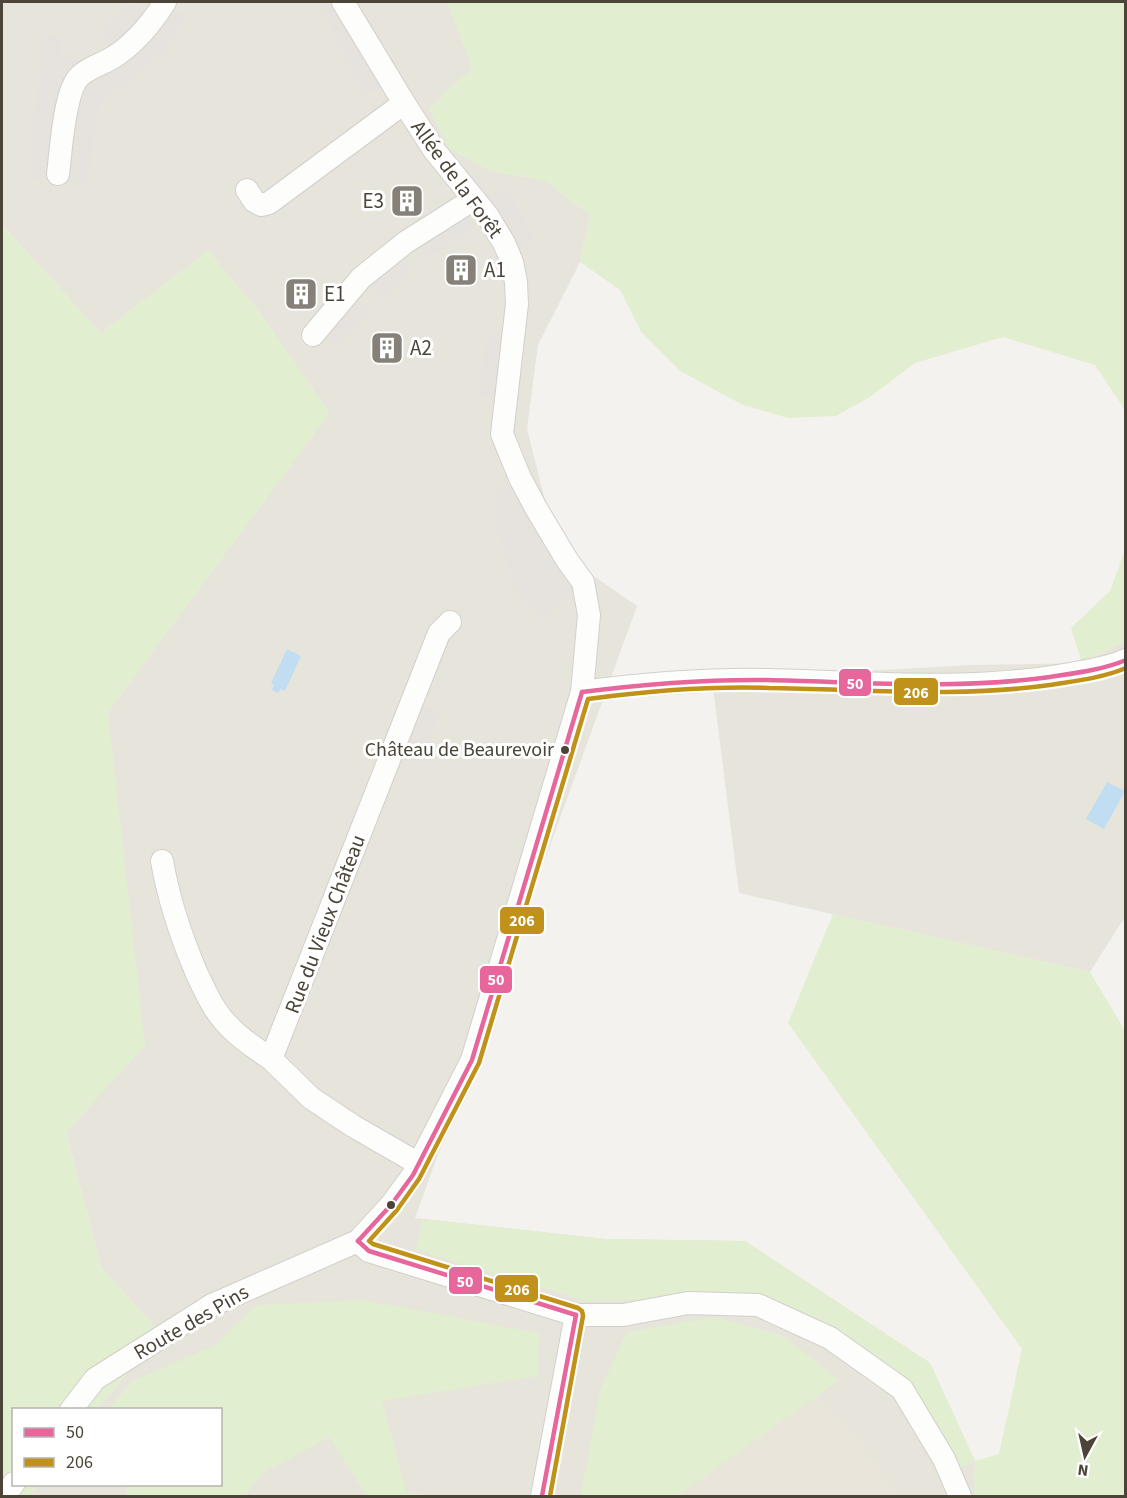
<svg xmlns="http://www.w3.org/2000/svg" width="1127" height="1498" viewBox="0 0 1127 1498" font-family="'Source Sans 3',sans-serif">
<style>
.residential{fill:#e7e4dc}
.education{fill:#eae5da}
.green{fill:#e1eecf}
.parking{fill:#e6e3df}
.water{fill:#c0ddf1}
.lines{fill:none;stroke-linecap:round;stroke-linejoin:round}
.minor-casing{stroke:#d2d0cb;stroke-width:24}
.minor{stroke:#fdfdfc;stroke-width:22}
.bus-1-casing{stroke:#fff;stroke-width:9}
.bus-2-casing{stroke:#fff;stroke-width:9}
.bus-1{stroke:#e7679c;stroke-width:4.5}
.bus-2{stroke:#c0921a;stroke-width:4.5}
.bus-dot{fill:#4b4439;stroke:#fff;stroke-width:2}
.labels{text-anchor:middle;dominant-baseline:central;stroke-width:6;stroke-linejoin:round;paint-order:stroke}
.bus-label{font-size:20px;fill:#4b4439;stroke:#fff;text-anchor:end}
.street-label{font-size:21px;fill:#4b4439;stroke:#fff}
.poi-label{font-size:21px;fill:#4b4439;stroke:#fff;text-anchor:start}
.line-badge{stroke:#fff;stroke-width:2}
.badge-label{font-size:16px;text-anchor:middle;font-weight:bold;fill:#fff}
</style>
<rect width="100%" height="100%" fill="#f4f2ee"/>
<g class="residential">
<polygon points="2,2 447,2 473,68 429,109 488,170 546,181 590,215 580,262 538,345 527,429 547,508 582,568 637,606 415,1218 606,1239 745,1241 930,1363 975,1461 974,1496 28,1496 38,1485 220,1484 220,1410 98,1409 159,1332 101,1267 66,1132 145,1045 124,903 108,712 329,413 260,313 208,251 101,333 2,225"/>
<polygon points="1125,641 1125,917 1090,972 739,893 712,680 971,665 1082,663"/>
</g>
<polygon class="education" points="796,1374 870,1454 895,1496 648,1496"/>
<g class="green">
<polygon points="447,2 1125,2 1125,410 1095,365 1003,337 915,363 870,397 836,416 788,418 743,405 680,371 641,332 620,290 580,262 590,215 546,181 488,170 449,149 429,109 472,68"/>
<polygon points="2,225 101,333 208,251 260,313 330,413 108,712 145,1045 66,1133 101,1267 159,1332 98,1409 14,1410 14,1484 38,1485 28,1496 2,1496"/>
<polygon points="1125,550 1125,641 1082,663 1071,628 1110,591"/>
<polygon points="833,914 1090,972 1125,1031 1125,1496 974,1496 975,1462 960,1467 909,1383 746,1297 585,1301 416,1250 422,1219 606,1239 745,1241 930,1363 975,1461 999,1454 1022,1349 788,1023"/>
<polygon points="363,1300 539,1333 538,1376 382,1401 407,1493 437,1496 367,1496 329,1437 263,1473 245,1496 126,1496 127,1488 122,1485 220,1484 220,1410 108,1409 134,1380 214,1346 257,1305"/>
<polygon points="715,1317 784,1336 839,1380 678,1496 581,1496 600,1390 627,1332"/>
</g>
<g class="parking">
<polygon points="129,2 146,11 172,8 187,16 165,52 103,100 96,113 89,184 29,179 42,35 61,36 60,57 86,60 108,46 99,31 115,21"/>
<polygon points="319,2 345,2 387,84 364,96"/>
<polygon points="471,174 495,200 508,189 534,238 520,248 466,178"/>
<polygon points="465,214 474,229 425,259 416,244"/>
<polygon points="401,259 412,270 381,298 370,286"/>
<polygon points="357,300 369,312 336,346 323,334"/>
<polygon points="487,335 506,338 497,398 478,396"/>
<polygon points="520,478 583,582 543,618 513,585 498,531 496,493"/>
<polygon points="422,705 440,711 424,757 406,750"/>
</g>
<g class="water">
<polygon points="287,649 301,656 285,691 281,689 278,693 272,690 274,685 271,683"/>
<polygon points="1107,782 1125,791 1104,829 1086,819"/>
</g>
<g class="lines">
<defs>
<g id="minor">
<path d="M58 174C61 152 64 90 80 76 88 68 102 64 112 58 135 44 151 24 165 2"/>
<polyline points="247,190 254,201 261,205 269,203 404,103"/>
<polyline points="313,335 361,278 406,242 474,199"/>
<path d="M582 692C643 684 707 679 768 680 866 682 967 692 1064 675 1085 671 1106 669 1126 660"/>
<path d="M162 861C169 901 181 937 197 974 205 991 213 1009 225 1022 238 1037 255 1048 271 1059"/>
<polyline points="419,1164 353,1126 311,1098 271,1059 439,633 450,622"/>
<polyline points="358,1241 369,1251 576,1315 623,1315 688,1303 758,1305 830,1338 902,1389 944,1459 960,1496"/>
<polyline points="71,1410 95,1379 212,1305 358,1241 391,1205 413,1175 472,1060 582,692 589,615 583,582 567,560 536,508 520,478 502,434 517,304 516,282 512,262 504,243 487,215 434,150 404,103 343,2"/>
<polyline points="5,1496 14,1483"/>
<polyline points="542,1496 576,1315"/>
</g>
</defs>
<use href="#minor" class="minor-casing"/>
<use href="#minor" class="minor"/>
<defs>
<g id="bus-1">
<path d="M582 692C644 684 706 679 768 680 862 682 956 690 1050 677 1076 673 1102 670 1126 660"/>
<polyline points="358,1241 391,1205 413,1175 472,1060 582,692"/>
<polyline points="358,1241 369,1251 576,1315"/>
<polyline points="542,1496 576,1315"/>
</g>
<path id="bus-2" d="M550 1496 583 1316 582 1311 578 1308 373 1244 369 1241 397 1210 419 1179 479 1063 588 699C648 691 708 686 769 688 863 689 957 698 1050 685 1075 681 1102 678 1126 668"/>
</defs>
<use href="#bus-1" class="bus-1-casing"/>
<use href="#bus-2" class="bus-2-casing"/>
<use href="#bus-1" class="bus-1"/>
<use href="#bus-2" class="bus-2"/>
</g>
<defs>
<symbol id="building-square" viewBox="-11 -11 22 22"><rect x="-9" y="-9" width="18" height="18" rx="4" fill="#868178" stroke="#fff"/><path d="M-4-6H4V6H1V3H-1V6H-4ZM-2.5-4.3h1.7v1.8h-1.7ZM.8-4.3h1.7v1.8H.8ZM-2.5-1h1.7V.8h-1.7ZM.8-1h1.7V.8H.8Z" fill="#fff"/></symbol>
</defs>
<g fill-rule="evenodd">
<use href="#building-square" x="388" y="182" width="38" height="38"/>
<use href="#building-square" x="442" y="251" width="38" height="38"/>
<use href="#building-square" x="282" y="275" width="38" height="38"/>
<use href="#building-square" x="368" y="329" width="38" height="38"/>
</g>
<g class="bus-dot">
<circle cx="565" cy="750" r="5"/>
<circle cx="391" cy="1205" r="5"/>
</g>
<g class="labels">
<g class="bus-label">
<text x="554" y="750">Château de Beaurevoir</text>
</g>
<g class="street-label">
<text transform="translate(457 179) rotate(54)">Allée de la Forêt</text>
<text transform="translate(325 924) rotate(-69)">Rue du Vieux Château</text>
<text transform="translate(191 1322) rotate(-30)">Route des Pins</text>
</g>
<g class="poi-label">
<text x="384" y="201" text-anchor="end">E3</text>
<text x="484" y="270">A1</text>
<text x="324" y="294">E1</text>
<text x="410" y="348">A2</text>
</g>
</g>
<g class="line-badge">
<rect x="838" y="668" width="34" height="29" rx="6" fill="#e7679c"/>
<rect x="893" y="677" width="46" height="29" rx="6" fill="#c0921a"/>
<rect x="499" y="906" width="46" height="29" rx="6" fill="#c0921a"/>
<rect x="479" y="965" width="34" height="29" rx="6" fill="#e7679c"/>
<rect x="448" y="1266" width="35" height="29" rx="6" fill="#e7679c"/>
<rect x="494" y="1274" width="45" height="29" rx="6" fill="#c0921a"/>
</g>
<g class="badge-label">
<text x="855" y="689">50</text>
<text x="916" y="698">206</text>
<text x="522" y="926">206</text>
<text x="496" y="985">50</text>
<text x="465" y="1287">50</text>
<text x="517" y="1295">206</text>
</g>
<rect width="1127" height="1498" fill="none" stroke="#4b4439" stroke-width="6"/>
<rect x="12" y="1408" width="210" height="78" fill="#ffffff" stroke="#b7b4b0" stroke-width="1.5"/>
<rect x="24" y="1428" width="30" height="9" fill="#e7679c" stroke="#b7b4b0" stroke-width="1.5"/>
<text x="66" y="1438" font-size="18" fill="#4b4439">50</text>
<rect x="24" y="1458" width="30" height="9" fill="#c0921a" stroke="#b7b4b0" stroke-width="1.5"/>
<text x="66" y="1468" font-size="18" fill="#4b4439">206</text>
<g transform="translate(1085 1456) rotate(188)" stroke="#ffffff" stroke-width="4.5" paint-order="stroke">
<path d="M0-4.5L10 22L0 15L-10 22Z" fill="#4b4439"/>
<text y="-9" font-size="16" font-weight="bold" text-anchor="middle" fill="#4b4439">N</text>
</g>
</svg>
